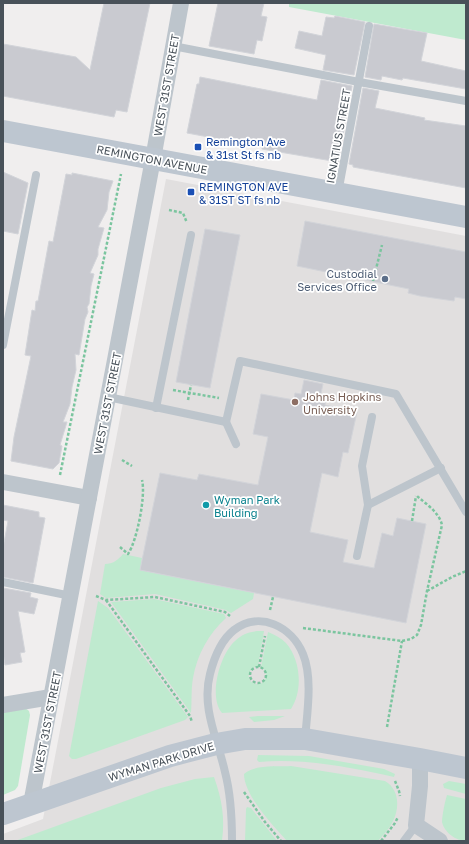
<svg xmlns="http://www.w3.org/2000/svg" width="469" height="844" viewBox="0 0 469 844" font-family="'Golos Text',sans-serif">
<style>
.education{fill:#e1dfdf}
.green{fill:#bfeacf}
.building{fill:#c9cad0;stroke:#d2d4d9}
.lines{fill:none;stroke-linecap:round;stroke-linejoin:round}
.path{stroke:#7bc59f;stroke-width:2.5;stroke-dasharray:3 2;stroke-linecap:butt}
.lane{stroke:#bdc5cc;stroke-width:8}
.street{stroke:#bdc5cc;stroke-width:16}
.secondary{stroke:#bdc6d0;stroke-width:22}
.transit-dot{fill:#1a4fb4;stroke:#fff;stroke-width:1.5}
.service-dot{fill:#5c6f8a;stroke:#fff;stroke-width:1.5}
.education-dot{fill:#8d6e63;stroke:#fff;stroke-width:1.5}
.culture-dot{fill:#0f9aa8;stroke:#fff;stroke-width:1.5}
.labels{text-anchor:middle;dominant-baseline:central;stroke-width:3.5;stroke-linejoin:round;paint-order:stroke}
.street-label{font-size:11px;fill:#485159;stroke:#fff}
.transit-label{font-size:11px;fill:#164399;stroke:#fff;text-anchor:start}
.service-label{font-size:11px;fill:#4e5e75;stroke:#fff;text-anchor:end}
.education-label{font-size:11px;fill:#785e54;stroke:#fff;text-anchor:start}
.culture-label{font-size:11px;fill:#0d838f;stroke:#fff;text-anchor:start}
</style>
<rect width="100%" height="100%" fill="#f0eeee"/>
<polygon class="education" points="166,179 466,236 466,841 3,841 3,834 43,819"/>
<g class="green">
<polygon points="289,3 466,3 466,40 289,7"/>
<path d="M123 554 142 558 140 570 254 593 253 599 231 613 226 610 155 594 106 598 100 594 105 564C113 564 118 560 123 554Z"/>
<path d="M154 599 224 614 226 618C209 633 197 655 193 678 191 689 192 701 191 713L111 602Z"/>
<polygon points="98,601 108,608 188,717 185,720 76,759 72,759 69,756 70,751"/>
<path d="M257 631H264L258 666C247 668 245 682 256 684 266 686 270 671 261 667L268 632C275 635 281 638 286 643 301 660 303 691 291 709L222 713C208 697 220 654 235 641 242 634 249 632 257 631Z"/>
<polygon points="25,708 29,711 30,715 18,786 15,790 3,795 3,710"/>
<polygon points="258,716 285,716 274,720 254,722 249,717"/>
<path d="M258 755 309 756 384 769 395 774 394 777C350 767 303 758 259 762L257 760Z"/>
<path d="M291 766 385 781C399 789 400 807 393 821 390 828 383 835 378 841H287C273 826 244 795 244 774 255 764 277 767 291 766Z"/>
<path d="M214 777C222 800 225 817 222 841H15L161 788 195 779Z"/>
<polygon points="449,781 466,784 466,794 444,788 443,784"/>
<path d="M447 795 466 799V841C456 841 444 832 442 822 442 816 445 801 447 795Z"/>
<polygon points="247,807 251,808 277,841 245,841 246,809"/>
</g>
<g class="building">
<polygon points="104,3 150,3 127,112 116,110 114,117 3,96 3,44 76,57 90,70"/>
<polygon points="218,3 264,3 261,16 267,17 262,41 257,40 254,54 209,46"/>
<polygon points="335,16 365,22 354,75 323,70 326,55 295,48 299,31 322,36 326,17 334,18"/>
<polygon points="374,24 427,33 421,61 466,71 466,89 403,78 402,80 382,76 381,80 365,77"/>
<polygon points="200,77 317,100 321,80 352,86 338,162 262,149 262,147 187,133 197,84 199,84"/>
<polygon points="363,88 379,91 375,108 425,118 424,120 466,126 466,188 353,167 353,165 349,164"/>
<polygon points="3,172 28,183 18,234 3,231"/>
<polygon points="72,173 113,181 109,192 107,210 98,227 104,228 98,249 98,255 90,273 94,274 91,286 89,304 87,307 88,312 85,319 79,355 75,354 76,370 72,387 70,404 63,422 67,422 60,445 62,446 59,463 53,469 11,461 14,437 31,356 25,355 32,310 35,311 36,301 38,301 49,241 53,242 66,174 72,175"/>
<polygon points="305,221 466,252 466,299 455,297 454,301 420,296 408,293 409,289 297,266"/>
<polygon points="205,229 240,235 210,388 176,382"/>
<polygon points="304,380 323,384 320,398 326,399 325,405 357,412 348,453 343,452 338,477 322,473 310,532 348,540 343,562 374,568 382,533 393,536 397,518 426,524 406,623 140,570 160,473 197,480 199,474 258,485 268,437 253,434 261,394 294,400 295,393 301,394"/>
<polygon points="3,505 39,512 39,517 45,518 33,583 3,577 3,548 8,521 3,520"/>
<polygon points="3,588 31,593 30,597 38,599 34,614 18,611 25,652 20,653 22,662 5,665 3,653"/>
</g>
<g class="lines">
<g class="path">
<polyline points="169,210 183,213 187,223"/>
<polyline points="373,281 382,245"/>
<polyline points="173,390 219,398"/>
<polyline points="188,400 191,385"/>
<polyline points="122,460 132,466"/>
<polyline points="60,475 121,174"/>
<polyline points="412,521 416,496"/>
<path d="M120 547 128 554C137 541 146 495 142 480"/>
<polyline points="427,591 452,577 466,571"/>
<polyline points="96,596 106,600 155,597 225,612 230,616"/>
<polyline points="106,600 190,716 192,722"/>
<polyline points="270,610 273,597"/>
<path d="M303 628 402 641 411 639 417 635 421 625 427 591 442 525C439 512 426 504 417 496"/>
<polyline points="259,667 265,636"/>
<circle cx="258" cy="675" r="8"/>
<polyline points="387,727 402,641"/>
<polyline points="395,781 399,791 400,796"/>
<polyline points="244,792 265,822 281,841"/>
<polyline points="381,841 395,823 398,817"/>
</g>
<g class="lane">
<polyline points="173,46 359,82 466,101"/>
<polyline points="338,193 369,26"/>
<polyline points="3,345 36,175"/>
<polyline points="108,397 226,422 240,361 396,394 466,512"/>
<polyline points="156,408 191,235"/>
<polyline points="226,422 236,444"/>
<polyline points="368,505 362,466 372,417"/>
<polyline points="357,556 368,505 441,468"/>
<polyline points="3,582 71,596"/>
<path d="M232 841C232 817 231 795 225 772 218 740 201 708 210 674 214 658 220 641 234 630 260 610 292 627 303 654 313 678 307 714 305 739"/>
<polyline points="404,841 416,825"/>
</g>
<g class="street">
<polyline points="3,482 89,498"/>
<polyline points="3,705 51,697"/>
<polyline points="420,759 420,786 416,825 440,841"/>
<polyline points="31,804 153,159 181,3"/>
</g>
<g class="secondary">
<polyline points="3,131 466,217"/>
<polyline points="3,814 170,756 216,744 245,739 305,739 420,759 466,768"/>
</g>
</g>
<g class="transit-dot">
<rect x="194" y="143" width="8" height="8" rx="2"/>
<rect x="187" y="188" width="8" height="8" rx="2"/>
</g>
<circle class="service-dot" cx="385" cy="279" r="4"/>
<circle class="education-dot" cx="295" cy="402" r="4"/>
<circle class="culture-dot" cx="206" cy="505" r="4"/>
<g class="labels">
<g class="street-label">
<text transform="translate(166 85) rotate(-80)">WEST 31ST STREET</text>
<text transform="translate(338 136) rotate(-80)">IGNATIUS STREET</text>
<text transform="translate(152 159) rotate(11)">REMINGTON AVENUE</text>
<text transform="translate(107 403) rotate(-79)">WEST 31ST STREET</text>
<text transform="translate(47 722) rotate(-79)">WEST 31ST STREET</text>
<text transform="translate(161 761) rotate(-17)">WYMAN PARK DRIVE</text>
</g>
<g class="transit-label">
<text x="206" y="141">Remington Ave<tspan x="206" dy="13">&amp; 31st St fs nb</tspan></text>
<text x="199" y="186">REMINGTON AVE<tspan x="199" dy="13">&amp; 31ST ST fs nb</tspan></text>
</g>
<g class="service-label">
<text x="377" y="273">Custodial<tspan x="377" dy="13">Services Office</tspan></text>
</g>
<g class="education-label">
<text x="303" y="396">Johns Hopkins<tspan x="303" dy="13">University</tspan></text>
</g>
<g class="culture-label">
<text x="214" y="499">Wyman Park<tspan x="214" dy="13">Building</tspan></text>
</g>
</g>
<rect width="469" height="844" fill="none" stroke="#485159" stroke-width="8"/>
</svg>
